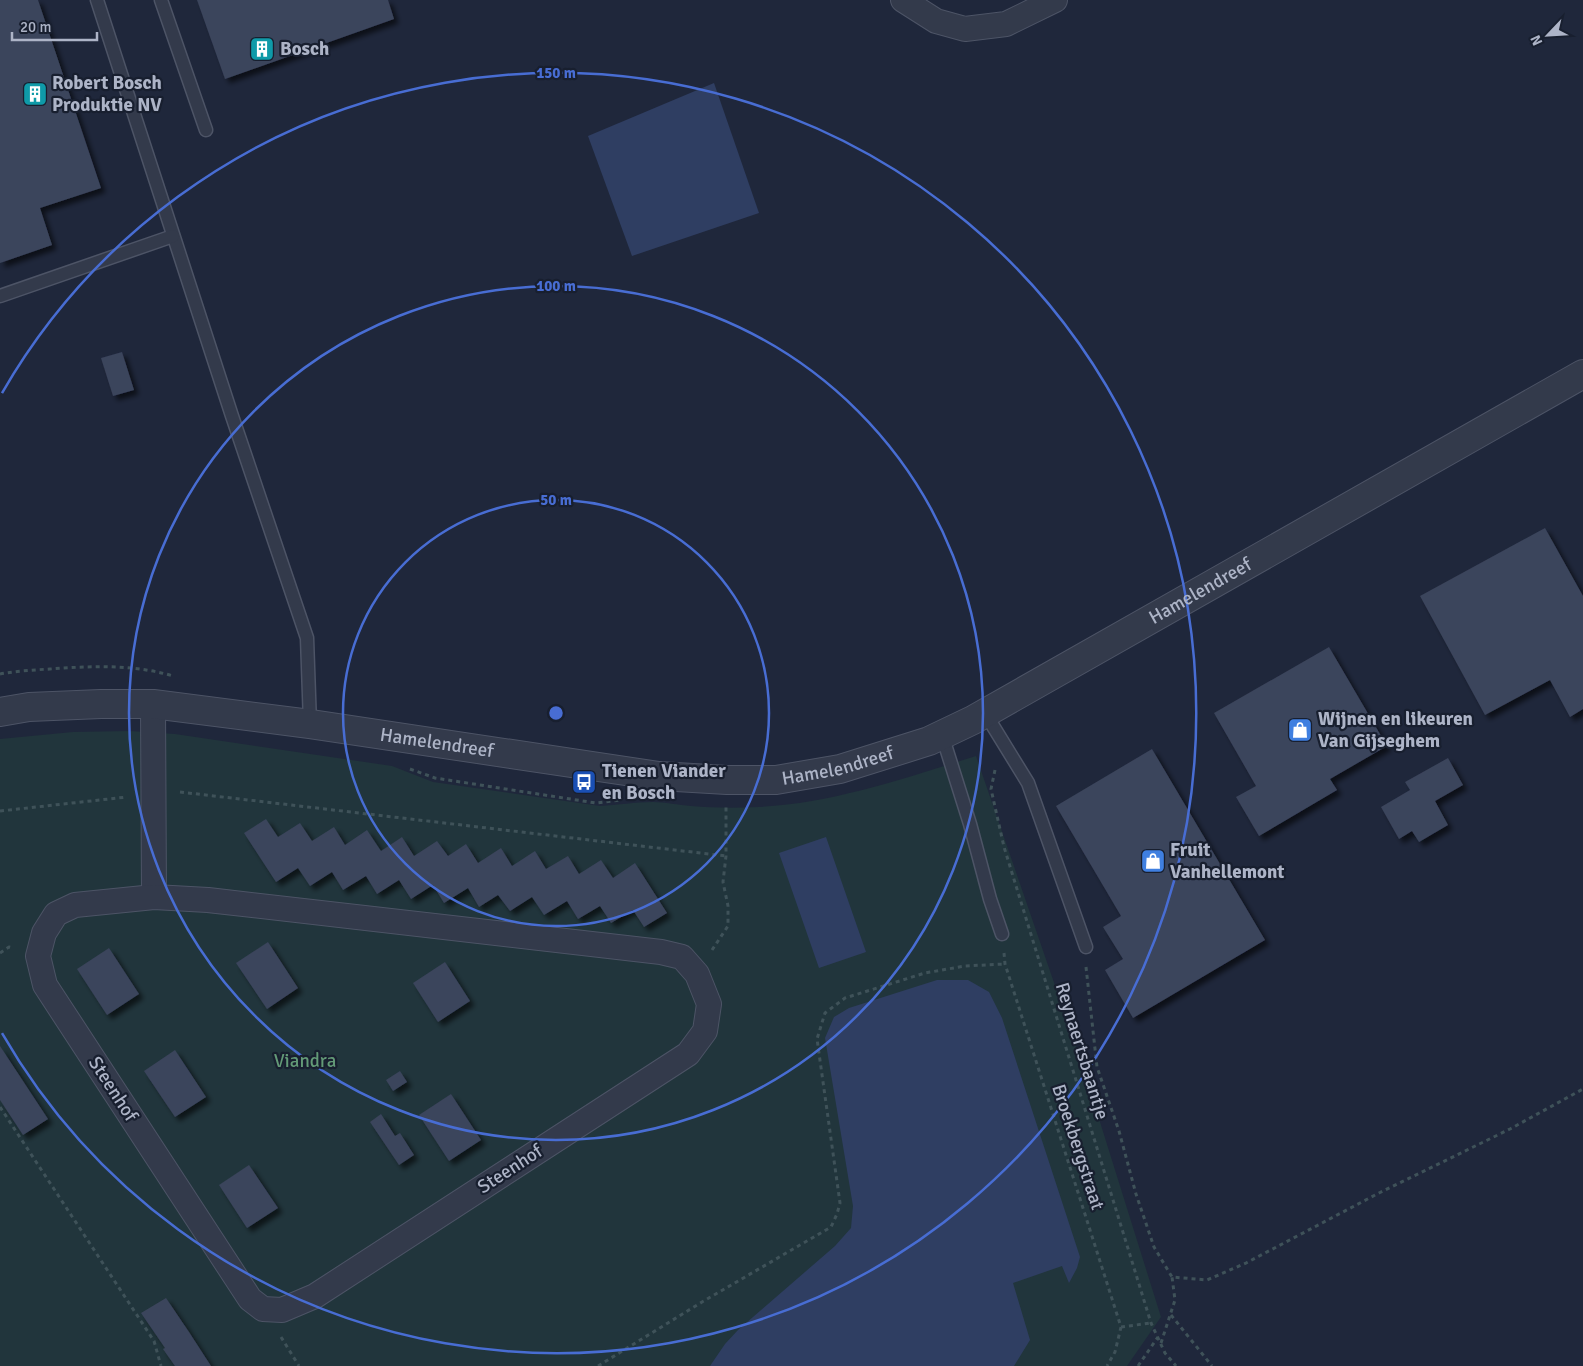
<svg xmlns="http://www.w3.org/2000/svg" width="1583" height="1366" viewBox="0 0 1583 1366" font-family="Signika,sans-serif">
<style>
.green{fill:#21353c}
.water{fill:#2f3e62}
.building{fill:#3b445b;filter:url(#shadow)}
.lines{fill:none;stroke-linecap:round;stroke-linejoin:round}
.service-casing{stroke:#4d5466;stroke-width:15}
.minor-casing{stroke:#4d5466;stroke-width:26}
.tertiary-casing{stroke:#4d5466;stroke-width:30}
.path{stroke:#3f5259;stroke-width:3;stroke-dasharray:4 4;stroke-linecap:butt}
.service{stroke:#333a4b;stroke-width:12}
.minor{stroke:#333a4b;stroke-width:24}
.tertiary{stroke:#333a4b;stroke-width:28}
.ring{fill:none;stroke:#486dd3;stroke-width:2.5}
.labels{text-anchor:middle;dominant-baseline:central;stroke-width:4.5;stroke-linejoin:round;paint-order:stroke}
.poi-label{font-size:19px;font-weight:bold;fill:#adb4c7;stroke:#181f2f;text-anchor:start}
.street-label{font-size:19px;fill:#adb4c7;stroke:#181f2f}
.park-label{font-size:19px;fill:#639a77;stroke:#181f2f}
.centre{fill:#486dd3;stroke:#181f2f;stroke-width:2.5}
.ring-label{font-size:15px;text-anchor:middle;font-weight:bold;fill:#486dd3;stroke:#181f2f;stroke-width:4.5;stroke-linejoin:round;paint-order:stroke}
</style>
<defs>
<filter id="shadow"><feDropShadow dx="4.5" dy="4.5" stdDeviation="2.5" flood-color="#0009"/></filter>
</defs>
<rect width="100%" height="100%" fill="#1f273b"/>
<path class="green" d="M130 731 175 734 392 766 433 782 600 806C618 805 635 802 653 802 665 802 678 805 691 806 713 808 736 808 759 807 834 803 905 778 976 756L1080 1058 1161 1317 1127 1366H0V739L73 732Z"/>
<g class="water">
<polygon points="714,83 759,213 632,256 588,136"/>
<polygon points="826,837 866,952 819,968 779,853"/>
<polygon points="937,980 968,980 989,992 1002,1018 1080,1257 1077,1268 1069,1283 1062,1266 1013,1283 1030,1340 1014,1366 710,1366 725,1344 738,1330 835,1246 851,1228 853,1206 825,1038 834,1017 849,1008"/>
</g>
<g class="building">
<polygon points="0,0 38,0 101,188 40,208 52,245 0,263"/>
<polygon points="197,0 388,0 394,19 225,79"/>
<polygon points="122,352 134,390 113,396 101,358"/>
<polygon points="1545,528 1583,596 1583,709 1570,717 1550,680 1485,715 1420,596"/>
<polygon points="1329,647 1387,746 1330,779 1337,790 1259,836 1236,797 1256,786 1214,713"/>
<polygon points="1152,749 1265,940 1133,1018 1105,970 1123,959 1103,927 1121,916 1056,806"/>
<polygon points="1448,758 1463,785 1435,801 1448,825 1419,842 1412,831 1399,839 1381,807 1410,790 1405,782"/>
<polygon points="266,819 278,837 300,823 312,841 334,827 345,845 367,830 381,851 402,837 414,856 437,841 448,856 466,844 478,863 501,848 512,866 535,851 546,869 568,856 579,874 601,860 613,878 635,863 667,913 644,927 633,910 611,923 600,906 578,919 567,901 544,915 532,897 510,911 498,895 479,907 468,888 444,903 433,885 411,899 399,880 377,894 366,876 343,890 332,872 310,886 298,868 276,882 244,833"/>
<polygon points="268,942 298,988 267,1009 236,963"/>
<polygon points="109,948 139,994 107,1015 77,969"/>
<polygon points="445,962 470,1001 438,1022 413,983"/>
<polygon points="0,1046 48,1119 23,1135 0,1100"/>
<polygon points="175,1050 206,1097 175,1117 144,1071"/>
<polygon points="400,1071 407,1082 393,1091 386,1080"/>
<polygon points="451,1094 481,1140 449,1161 419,1115"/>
<polygon points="381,1114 395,1136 400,1133 414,1155 399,1165 370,1122"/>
<polygon points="249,1165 278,1208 247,1228 219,1185"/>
<polygon points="166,1298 189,1332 211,1366 175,1366 163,1349 165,1348 141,1313"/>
</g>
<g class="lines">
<defs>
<g id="service">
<polyline points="97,0 232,416 307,638 310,724"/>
<polyline points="161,0 206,130"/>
<polyline points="0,296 173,236"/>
<polyline points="985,713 1028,783 1086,947"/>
<polyline points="942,735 970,824 990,899 1002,934"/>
</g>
<g id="minor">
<polyline points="903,0 936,21 965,29 1006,24 1055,0"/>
<polyline points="153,704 154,897"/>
<polygon points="154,897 208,900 661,952 682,957 697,974 709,1004 705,1031 688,1054 315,1296 282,1310 263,1309 250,1299 45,985 38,956 44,933 56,914 75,905"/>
</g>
<g id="tertiary">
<path id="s1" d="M0 712 29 707 101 704H153L310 724 659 776 727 780H776L840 769 929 741 973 720 1583 374"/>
</g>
</defs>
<use href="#service" class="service-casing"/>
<use href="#minor" class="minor-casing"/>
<use href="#tertiary" class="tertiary-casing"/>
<g class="path">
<path d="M0 674C16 671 33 670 50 669 91 666 133 664 173 676"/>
<polyline points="410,769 435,778 596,803 620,800"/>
<polyline points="995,770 991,789 1004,847 1151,1323 1165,1353 1176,1366"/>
<polyline points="180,792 726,856"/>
<polyline points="0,811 127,797"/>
<polyline points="712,950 728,926 728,906 723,882 726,856 726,807"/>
<polyline points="0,953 9,947 13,948"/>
<polyline points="1004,953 1005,964 1121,1327 1115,1352 1107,1366"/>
<polyline points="1086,967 1097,1067 1119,1131 1136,1194 1154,1247 1172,1277"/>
<polyline points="0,1107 154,1341 161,1366"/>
<polyline points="1171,1315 1212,1366"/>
<polyline points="1121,1327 1151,1323"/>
<polyline points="281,1337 299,1366"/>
<polyline points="1161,1343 1175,1300 1172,1277 1207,1280 1246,1263 1379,1193 1510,1129 1583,1089"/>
<polyline points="598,1366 702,1302 831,1227 837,1214 840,1203 817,1039 825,1013 845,998 925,973 965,966 1005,964"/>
<polyline points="1138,1366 1158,1337"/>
</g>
<use href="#service" class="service"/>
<use href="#minor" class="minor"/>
<use href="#tertiary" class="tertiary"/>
</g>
<g class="ring">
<circle cx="556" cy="713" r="213"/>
<circle cx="556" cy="713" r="427"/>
<path d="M2 393A640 640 0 1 1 2 1033"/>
</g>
<defs>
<symbol id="building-square" viewBox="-11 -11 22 22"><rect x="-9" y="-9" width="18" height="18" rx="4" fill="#0f9aa8" stroke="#181f2f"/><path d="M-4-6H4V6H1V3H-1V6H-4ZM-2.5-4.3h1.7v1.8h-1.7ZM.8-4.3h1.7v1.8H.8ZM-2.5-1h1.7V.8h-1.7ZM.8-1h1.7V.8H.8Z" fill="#fff"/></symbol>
<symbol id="shop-square" viewBox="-11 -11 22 22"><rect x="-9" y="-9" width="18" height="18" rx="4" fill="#3f7fe0" stroke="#181f2f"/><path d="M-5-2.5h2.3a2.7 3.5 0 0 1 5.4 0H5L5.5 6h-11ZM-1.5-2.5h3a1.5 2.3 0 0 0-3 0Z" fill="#fff"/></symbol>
<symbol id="bus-square" viewBox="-11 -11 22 22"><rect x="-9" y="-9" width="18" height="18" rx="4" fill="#1a4fb4" stroke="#181f2f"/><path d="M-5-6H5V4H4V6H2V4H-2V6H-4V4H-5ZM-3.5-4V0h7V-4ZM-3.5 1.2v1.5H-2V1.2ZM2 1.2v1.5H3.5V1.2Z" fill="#fff"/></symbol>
</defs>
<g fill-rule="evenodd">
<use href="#building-square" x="248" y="35" width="28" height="28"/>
<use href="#building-square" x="21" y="80" width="28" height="28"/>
<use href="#shop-square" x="1286" y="716" width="28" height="28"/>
<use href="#bus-square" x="570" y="768" width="28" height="28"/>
<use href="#shop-square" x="1139" y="847" width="28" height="28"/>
</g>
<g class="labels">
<g class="poi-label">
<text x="280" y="49">Bosch</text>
<text x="52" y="83">Robert Bosch<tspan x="52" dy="22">Produktie NV</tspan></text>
<text x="1318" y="719">Wijnen en likeuren<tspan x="1318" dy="22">Van Gijseghem</tspan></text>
<text x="602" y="771">Tienen Viander<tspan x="602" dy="22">en Bosch</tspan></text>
<text x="1170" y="850">Fruit<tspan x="1170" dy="22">Vanhellemont</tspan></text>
</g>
<g class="street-label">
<text stroke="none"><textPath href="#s1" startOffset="1250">Hamelendreef</textPath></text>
<text stroke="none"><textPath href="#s1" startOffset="440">Hamelendreef</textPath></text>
<text stroke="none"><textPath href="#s1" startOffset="845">Hamelendreef</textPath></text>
<text transform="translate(1082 1051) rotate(73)">Reynaertsbaantje</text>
<text transform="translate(113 1089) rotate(57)">Steenhof</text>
<text transform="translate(1078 1147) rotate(72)">Broekbergstraat</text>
<text transform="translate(510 1169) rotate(-33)">Steenhof</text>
</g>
<g class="park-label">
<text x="305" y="1061">Viandra</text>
</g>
</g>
<circle cx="556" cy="713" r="8" class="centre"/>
<g class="ring-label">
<text x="556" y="78">150 m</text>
<text x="556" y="291">100 m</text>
<text x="556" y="505">50 m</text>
</g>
<g transform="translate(1548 35) rotate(245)" stroke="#181f2f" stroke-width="4" paint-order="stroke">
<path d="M0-4L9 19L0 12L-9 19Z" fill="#adb4c7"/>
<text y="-8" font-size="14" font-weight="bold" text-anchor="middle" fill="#adb4c7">N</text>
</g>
<path d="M12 32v8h85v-8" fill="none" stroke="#adb4c7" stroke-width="2.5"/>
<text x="20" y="32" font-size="15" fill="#adb4c7" stroke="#181f2f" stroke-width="4" paint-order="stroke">20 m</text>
</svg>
